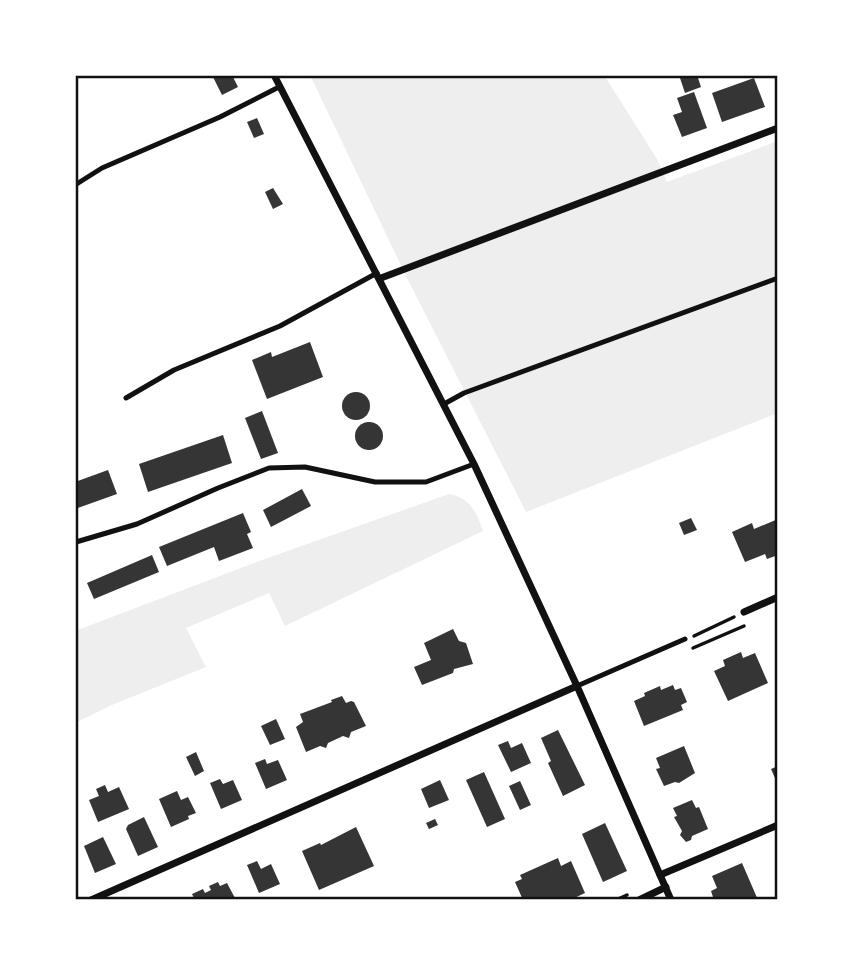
<svg xmlns="http://www.w3.org/2000/svg" width="853" height="975" viewBox="0 0 853 975" font-family="Lato,sans-serif">
<style>
.green{fill:#eee}
.building{fill:#353535}
.lines{fill:none;stroke-linecap:round;stroke-linejoin:round}
.path{stroke:#111;stroke-width:3.5}
.service{stroke:#111;stroke-width:5}
.minor{stroke:#111;stroke-width:7}
.neatline{fill:none;stroke:#111;stroke-width:2.5}
</style>
<rect width="100%" height="100%" fill="#fff"/>
<g class="green">
<polygon points="310,75 604,75 657,159 667,182 778,141 778,413 526,512 408,280"/>
<path d="M449 494C470 498 476 511 483 531L285 626 269 593 186 628 206 667 112 705 75 723V631L259 561Z"/>
</g>
<g class="building">
<polygon points="212,75 232,75 238,87 222,95"/>
<polygon points="679,75 697,75 701,87 685,93"/>
<polygon points="754,78 765,107 722,122 712,93"/>
<polygon points="694,92 707,128 682,137 673,115 682,112 677,98"/>
<polygon points="257,118 264,134 254,138 247,122"/>
<polygon points="273,188 283,204 273,209 265,192"/>
<polygon points="310,342 323,377 267,399 252,360 271,352 272,357"/>
<circle cx="356" cy="406" r="14"/>
<polygon points="262,411 278,453 261,459 245,418"/>
<circle cx="369" cy="436" r="14"/>
<polygon points="223,435 232,463 148,492 139,464"/>
<polygon points="108,470 117,494 75,509 75,482"/>
<polygon points="302,489 311,506 271,527 263,510"/>
<polygon points="243,513 251,532 247,534 253,548 219,561 214,547 167,566 159,547"/>
<polygon points="691,518 697,530 684,535 679,523"/>
<polygon points="778,519 778,555 767,559 765,554 745,562 732,532 752,523 754,529"/>
<polygon points="152,555 159,572 94,599 87,583"/>
<polygon points="453,629 459,641 466,643 473,664 454,669 453,673 422,685 414,667 431,660 424,643"/>
<polygon points="741,652 743,658 755,653 768,683 728,701 714,671 725,666 723,660"/>
<polygon points="673,685 675,690 681,688 687,702 681,705 683,710 644,726 634,701 645,696 644,693 660,686 661,690"/>
<polygon points="342,696 346,703 351,701 354,702 366,726 351,732 349,738 343,736 328,743 326,748 320,746 306,752 296,727 303,722 300,714 332,702 331,700"/>
<polygon points="276,719 285,739 270,745 261,726"/>
<polygon points="558,730 585,785 563,796 548,763 551,761 541,738"/>
<polygon points="508,741 511,748 522,743 531,763 511,772 498,745"/>
<polygon points="684,746 695,773 679,783 675,782 664,786 656,769 660,768 656,758"/>
<polygon points="196,752 204,771 195,776 186,757"/>
<polygon points="265,759 267,764 278,760 287,780 266,789 255,763"/>
<polygon points="778,766 778,785 771,769"/>
<polygon points="484,772 505,819 487,827 466,780"/>
<polygon points="220,779 223,784 233,780 242,800 221,809 210,783"/>
<polygon points="440,780 449,800 429,808 421,789"/>
<polygon points="520,781 531,805 520,810 509,786"/>
<polygon points="105,785 108,792 119,787 129,809 98,822 89,800 99,796 96,789"/>
<polygon points="177,791 181,800 188,797 196,813 188,816 189,819 171,827 159,799"/>
<polygon points="692,800 696,808 699,807 708,829 692,836 691,840 686,842 680,835 682,831 674,817 677,816 673,808"/>
<polygon points="144,817 158,847 138,856 126,829 128,825"/>
<polygon points="435,819 438,825 429,829 426,823"/>
<polygon points="605,823 627,871 603,882 582,834"/>
<polygon points="356,827 374,866 319,890 302,851 320,843 321,845"/>
<polygon points="103,837 116,864 95,873 84,846"/>
<polygon points="558,858 561,866 571,861 585,893 570,900 567,900 566,897 560,900 523,900 515,882 522,879 520,875"/>
<polygon points="257,861 261,869 271,864 280,884 259,893 247,865"/>
<polygon points="742,863 758,900 714,900 711,891 717,888 712,876"/>
<polygon points="218,882 220,886 227,883 236,900 195,900 192,894 203,889 205,893 211,890 209,886"/>
</g>
<g class="lines">
<g class="path">
<polyline points="694,636 734,617"/>
<polyline points="693,648 744,626"/>
<polyline points="616,900 627,895"/>
</g>
<g class="service">
<polyline points="75,185 102,168 220,117 279,87"/>
<polyline points="126,398 174,370 280,326 377,273"/>
<polyline points="444,404 464,393 778,278"/>
<polyline points="76,542 137,524 218,488 269,468 305,467 375,482 426,482 474,464"/>
<polyline points="577,686 685,639"/>
</g>
<g class="minor">
<polyline points="274,75 474,464 577,686 671,900"/>
<polyline points="381,278 778,128"/>
<polyline points="744,612 778,597"/>
<polyline points="660,875 778,825"/>
<polyline points="91,900 577,686"/>
<polyline points="639,900 666,887"/>
</g>
</g>
<rect width="853" height="975" fill="none" stroke="#ffffff" stroke-width="154"/>
<rect x="77" y="77" width="699" height="821" class="neatline"/>
</svg>
